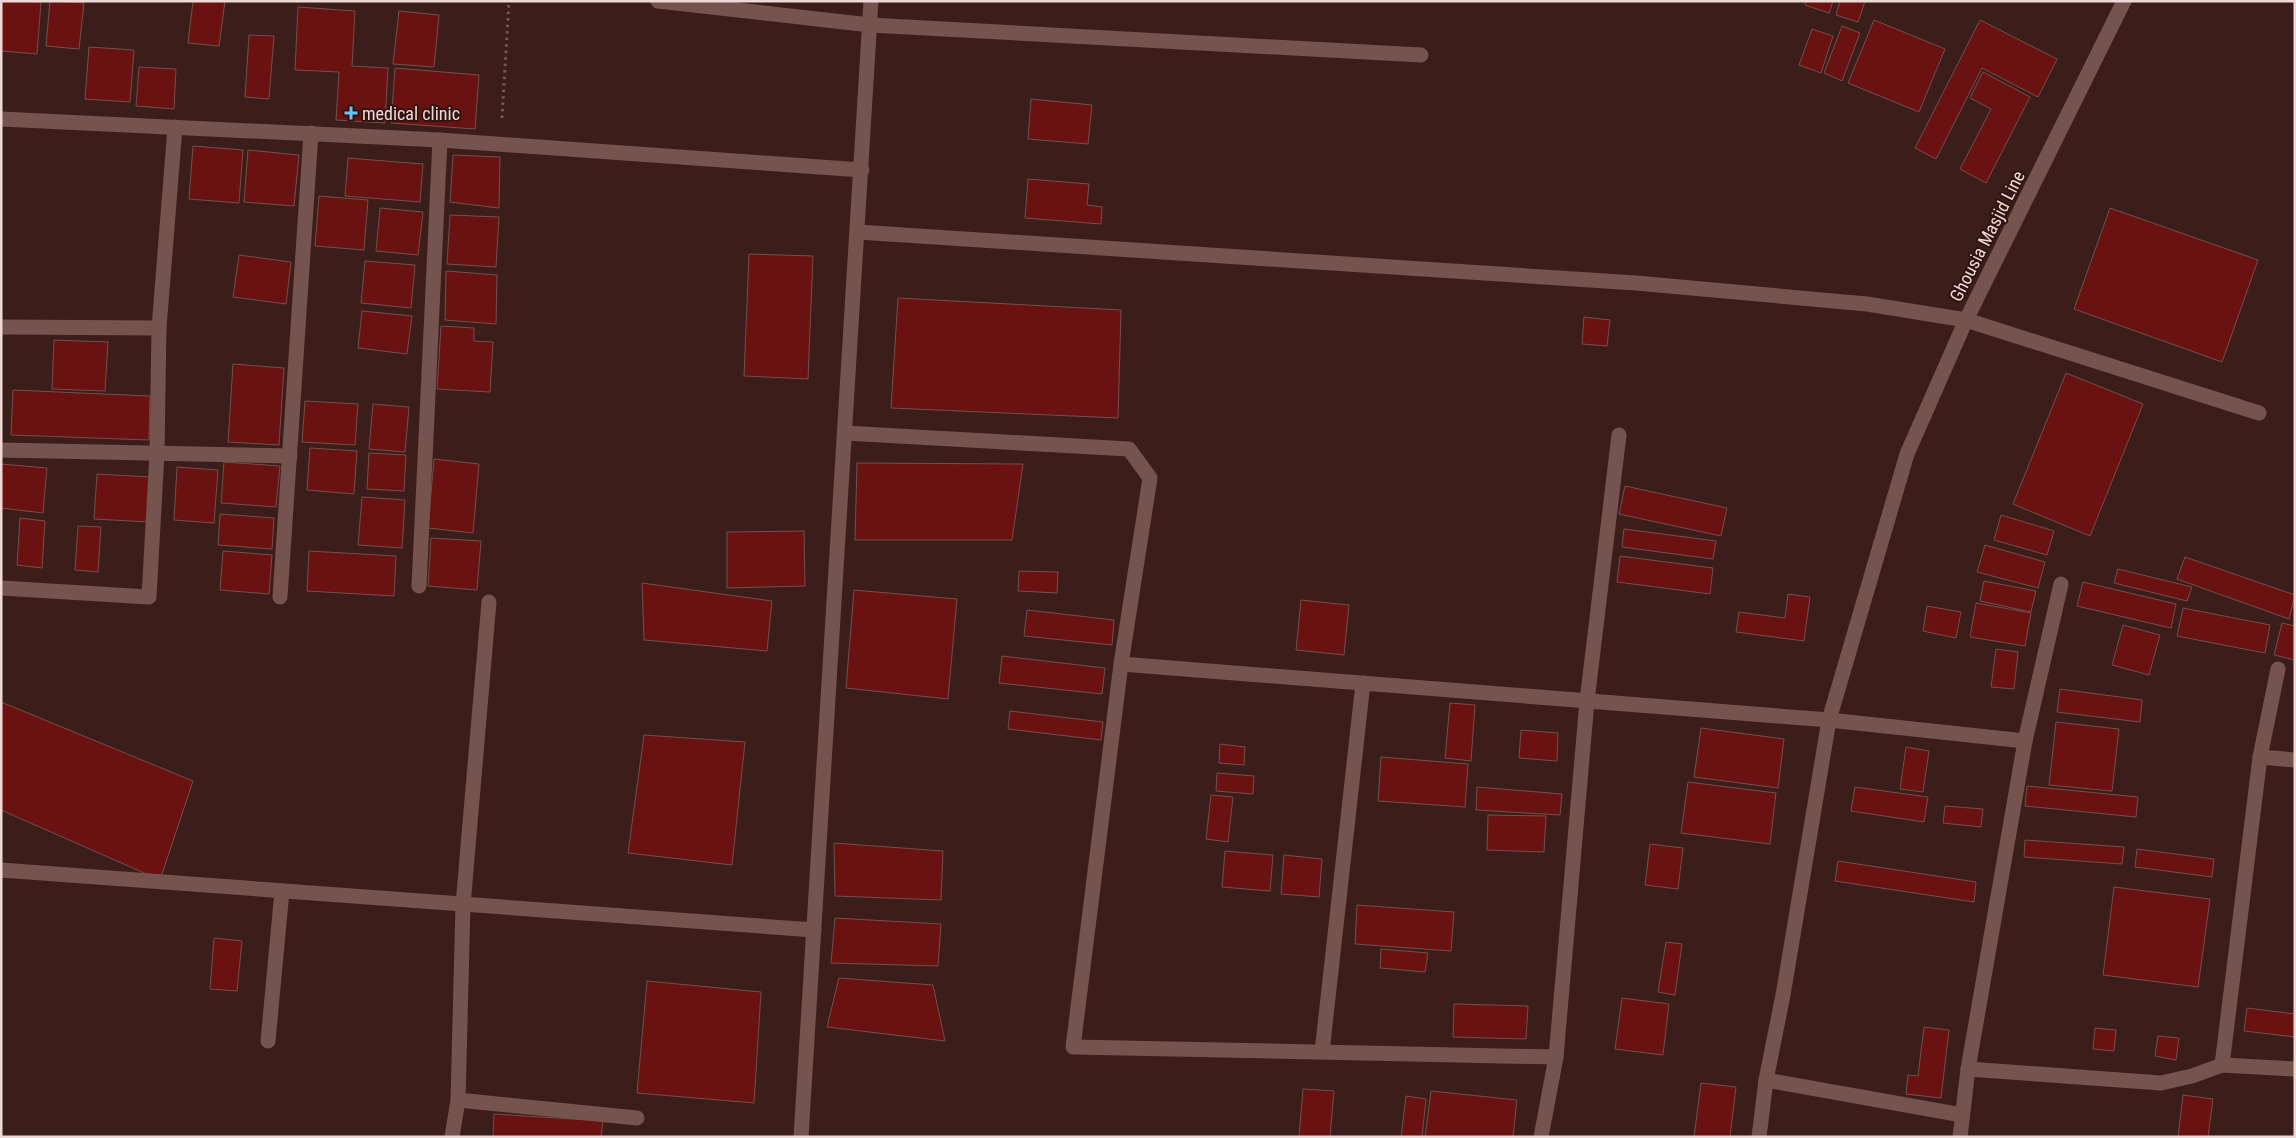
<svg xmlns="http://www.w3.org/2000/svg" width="2296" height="1138" viewBox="0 0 2296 1138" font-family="'Roboto Condensed',sans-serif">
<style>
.building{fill:#6a1211;stroke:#73504c}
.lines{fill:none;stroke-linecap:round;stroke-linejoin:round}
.path{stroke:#745956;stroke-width:3;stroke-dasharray:2.5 4;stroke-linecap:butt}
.minor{stroke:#75534e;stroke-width:15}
.poi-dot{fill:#6ac3f1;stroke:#311411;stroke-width:2}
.labels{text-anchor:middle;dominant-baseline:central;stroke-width:4;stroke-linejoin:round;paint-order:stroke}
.poi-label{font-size:18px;fill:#eed9d6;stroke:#311411;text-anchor:start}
.street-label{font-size:18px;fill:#eed9d6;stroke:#311411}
</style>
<rect width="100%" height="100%" fill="#3b1d1a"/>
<g class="building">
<polygon points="1,1 41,2 37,54 1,51"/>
<polygon points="50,1 84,3 79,49 46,46"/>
<polygon points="193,1 225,1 219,46 188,43"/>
<polygon points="1806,1 1833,1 1829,13 1805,5"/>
<polygon points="1840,1 1865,1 1858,22 1836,15"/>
<polygon points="298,7 355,11 352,66 388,68 385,123 336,120 339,72 295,70"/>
<polygon points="399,11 439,15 434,67 393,64"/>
<polygon points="1874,20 1945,49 1919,112 1848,83"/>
<polygon points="1980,20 2057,59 2038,97 1982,68 1936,159 1915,148"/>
<polygon points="1842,26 1860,33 1842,81 1824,73"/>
<polygon points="1812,29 1833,36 1821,73 1799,65"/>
<polygon points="249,35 274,36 269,99 245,97"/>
<polygon points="89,47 134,50 130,102 85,99"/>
<polygon points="139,67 176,69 174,109 136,106"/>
<polygon points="395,68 479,75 475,129 391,123"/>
<polygon points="1983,72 2030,97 1986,183 1960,169 1991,109 1970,98"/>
<polygon points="1031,99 1092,105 1088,144 1028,139"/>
<polygon points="193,146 243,150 239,203 189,199"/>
<polygon points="248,150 299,155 294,206 244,202"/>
<polygon points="453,155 500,157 499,208 450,202"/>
<polygon points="348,158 423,164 420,202 345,196"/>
<polygon points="1028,179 1089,184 1087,205 1102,207 1101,224 1025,218"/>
<polygon points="319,196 368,200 364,250 315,246"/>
<polygon points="380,208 423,212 418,255 376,251"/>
<polygon points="2110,208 2258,260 2222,362 2074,309"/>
<polygon points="450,215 499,217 496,267 447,264"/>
<polygon points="749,254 813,256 808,379 744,376"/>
<polygon points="239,255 291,262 286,304 233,297"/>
<polygon points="365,261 415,265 411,308 361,303"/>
<polygon points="446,271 497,275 496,324 445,320"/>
<polygon points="898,298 1121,310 1118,418 891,408"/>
<polygon points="362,311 412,316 407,354 358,348"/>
<polygon points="1584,317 1610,320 1607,346 1582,344"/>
<polygon points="441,326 474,328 474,341 493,342 490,392 437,389"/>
<polygon points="54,340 108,342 105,391 52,389"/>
<polygon points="233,364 284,368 279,445 228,442"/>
<polygon points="2066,373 2143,404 2090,536 2013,504"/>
<polygon points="13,390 150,396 149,440 11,435"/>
<polygon points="305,401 358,404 355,445 302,442"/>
<polygon points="373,404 409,407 405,452 369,449"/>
<polygon points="310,448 357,451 354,494 307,490"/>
<polygon points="369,453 406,455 404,491 367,489"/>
<polygon points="434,459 479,464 473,533 428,528"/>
<polygon points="224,462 280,466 276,507 221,503"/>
<polygon points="857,463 1023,464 1012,540 855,540"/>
<polygon points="1,464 47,468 43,513 1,508"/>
<polygon points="177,467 218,470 214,523 174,520"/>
<polygon points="97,474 151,477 149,522 94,519"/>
<polygon points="1625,486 1727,508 1721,536 1619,514"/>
<polygon points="362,497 405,500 402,548 358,545"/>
<polygon points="220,514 274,518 272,549 218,545"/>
<polygon points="2001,515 2054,531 2047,555 1994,540"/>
<polygon points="20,518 45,521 42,568 17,565"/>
<polygon points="78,526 101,527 98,572 75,570"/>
<polygon points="1624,529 1716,541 1713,559 1622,547"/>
<polygon points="804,531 805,586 727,588 727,532"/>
<polygon points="431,538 481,541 477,590 428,586"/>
<polygon points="1985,545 2045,562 2038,588 1977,572"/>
<polygon points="223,551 272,555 269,594 220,590"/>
<polygon points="309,551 396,556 394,596 307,591"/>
<polygon points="1620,556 1713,568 1710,594 1617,582"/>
<polygon points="2185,557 2295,595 2289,619 2177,579"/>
<polygon points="2118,569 2192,587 2187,601 2114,583"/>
<polygon points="1019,571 1058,572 1057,593 1018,591"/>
<polygon points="1984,581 2036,591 2031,612 1980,601"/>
<polygon points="2083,582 2176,604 2171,628 2077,606"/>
<polygon points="642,583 772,601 767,651 644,640"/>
<polygon points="854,590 957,599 948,699 846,688"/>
<polygon points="1788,594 1810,597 1804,641 1736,632 1739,612 1785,618"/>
<polygon points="1301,600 1349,605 1344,655 1296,650"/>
<polygon points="1976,603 2031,613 2025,646 1970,637"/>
<polygon points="1927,606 1961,612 1956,638 1923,631"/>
<polygon points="2183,608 2270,625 2265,653 2177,636"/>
<polygon points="1027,610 1114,620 1112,645 1024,636"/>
<polygon points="2282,623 2295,626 2295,660 2274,655"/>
<polygon points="2123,625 2160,635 2149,675 2112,665"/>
<polygon points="1996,649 2018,652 2014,689 1991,687"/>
<polygon points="1002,656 1105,668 1102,694 999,683"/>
<polygon points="2060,689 2142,700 2140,722 2057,712"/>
<polygon points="1,702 193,781 160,880 1,810"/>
<polygon points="1450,703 1475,705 1471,761 1445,758"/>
<polygon points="1010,711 1103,722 1101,740 1008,729"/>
<polygon points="2056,722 2119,729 2112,791 2049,785"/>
<polygon points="1701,728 1784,739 1778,788 1694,777"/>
<polygon points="1521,730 1558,733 1557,761 1519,758"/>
<polygon points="644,735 745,742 732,865 628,853"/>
<polygon points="1220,744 1245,747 1244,765 1219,763"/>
<polygon points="1906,747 1929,751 1923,792 1900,789"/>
<polygon points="1381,757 1468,764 1465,807 1378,801"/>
<polygon points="1217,773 1254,776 1253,794 1216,791"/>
<polygon points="1688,782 1776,793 1770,844 1681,833"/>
<polygon points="2027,786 2138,797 2136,817 2025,806"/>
<polygon points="1477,787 1562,794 1560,815 1476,810"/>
<polygon points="1855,787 1928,797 1924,822 1851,811"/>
<polygon points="1211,795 1233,797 1228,842 1206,839"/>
<polygon points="1945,806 1983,809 1981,827 1943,823"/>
<polygon points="1488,815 1546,816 1544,852 1487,850"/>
<polygon points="2025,840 2124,847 2122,864 2024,857"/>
<polygon points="834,843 943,851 941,900 835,896"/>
<polygon points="1650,844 1683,848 1678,889 1645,885"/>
<polygon points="2137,849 2214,859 2212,877 2135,867"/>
<polygon points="1225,851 1273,855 1270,891 1222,887"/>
<polygon points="1284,855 1322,859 1319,897 1281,894"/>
<polygon points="1838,861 1976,882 1974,902 1835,881"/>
<polygon points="2114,887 2210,899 2198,987 2103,975"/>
<polygon points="1357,905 1454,912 1451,951 1355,944"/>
<polygon points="835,918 941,924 938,966 831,963"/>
<polygon points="214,938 242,941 237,991 210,989"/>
<polygon points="1666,942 1682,944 1675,995 1658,992"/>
<polygon points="1381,949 1428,953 1425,972 1380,968"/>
<polygon points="839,978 933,985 945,1041 827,1027"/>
<polygon points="647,981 761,992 754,1103 637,1093"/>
<polygon points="1622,998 1669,1004 1663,1055 1615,1049"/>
<polygon points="1454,1004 1528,1006 1526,1039 1453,1037"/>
<polygon points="2247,1008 2295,1014 2295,1037 2244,1031"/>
<polygon points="1924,1027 1949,1030 1941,1098 1906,1094 1908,1075 1918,1076"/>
<polygon points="2095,1028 2116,1030 2114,1051 2093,1049"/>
<polygon points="2158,1036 2179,1038 2176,1060 2155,1056"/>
<polygon points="1701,1083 1736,1087 1730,1137 1694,1137"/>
<polygon points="1303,1089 1334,1091 1330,1137 1299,1137"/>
<polygon points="1431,1091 1517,1100 1513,1137 1425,1137"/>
<polygon points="2183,1095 2213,1099 2208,1137 2178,1137"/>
<polygon points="1406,1096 1426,1099 1422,1137 1401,1137"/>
<polygon points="494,1114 603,1121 601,1137 493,1137"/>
</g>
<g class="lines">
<polyline class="path" points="502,118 509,1"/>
<g class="minor">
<polyline points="658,1 870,25 1421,55"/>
<polyline points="1,119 440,140 862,170"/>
<polyline points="858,232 1636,283 1867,304 1966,320 2259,413"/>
<polyline points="1,327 159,328"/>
<polyline points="845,433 1129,449 1150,478 1121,664 1073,1047 1556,1057"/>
<polyline points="1,450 290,456"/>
<polyline points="419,586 440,140"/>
<polyline points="1,588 149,597 157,453 159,328 175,127"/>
<polyline points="280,597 311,133"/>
<polyline points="1121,664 1829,720 2025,741"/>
<polyline points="2260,757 2295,760"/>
<polyline points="1,870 814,930"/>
<polyline points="268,1041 282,891"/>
<polyline points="1322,1052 1363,683"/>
<polyline points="2222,1065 2260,757 2278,669"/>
<polyline points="1968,1069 2161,1083 2192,1076 2222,1065 2295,1069"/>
<polyline points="1766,1080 1962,1115"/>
<polyline points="458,1100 637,1118"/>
<polyline points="452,1137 458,1100 463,905 489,602"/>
<polyline points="801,1137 871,1"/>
<polyline points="1541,1137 1556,1057 1587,701 1619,435"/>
<polyline points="1759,1137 1766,1080 1783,995 1829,720 1907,454 1966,320 2124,1"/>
<polyline points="1960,1137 1968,1069 2025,741 2061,584"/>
</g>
</g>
<path class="poi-dot" d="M348.5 105.5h5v5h5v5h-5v5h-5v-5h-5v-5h5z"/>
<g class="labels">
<g class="poi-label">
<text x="362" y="113">medical clinic</text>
</g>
<g class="street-label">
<text transform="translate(1987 236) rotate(-63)">Ghousia Masjid Line</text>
</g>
</g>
<rect width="2296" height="1138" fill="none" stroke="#eed9d6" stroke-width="5"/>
</svg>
